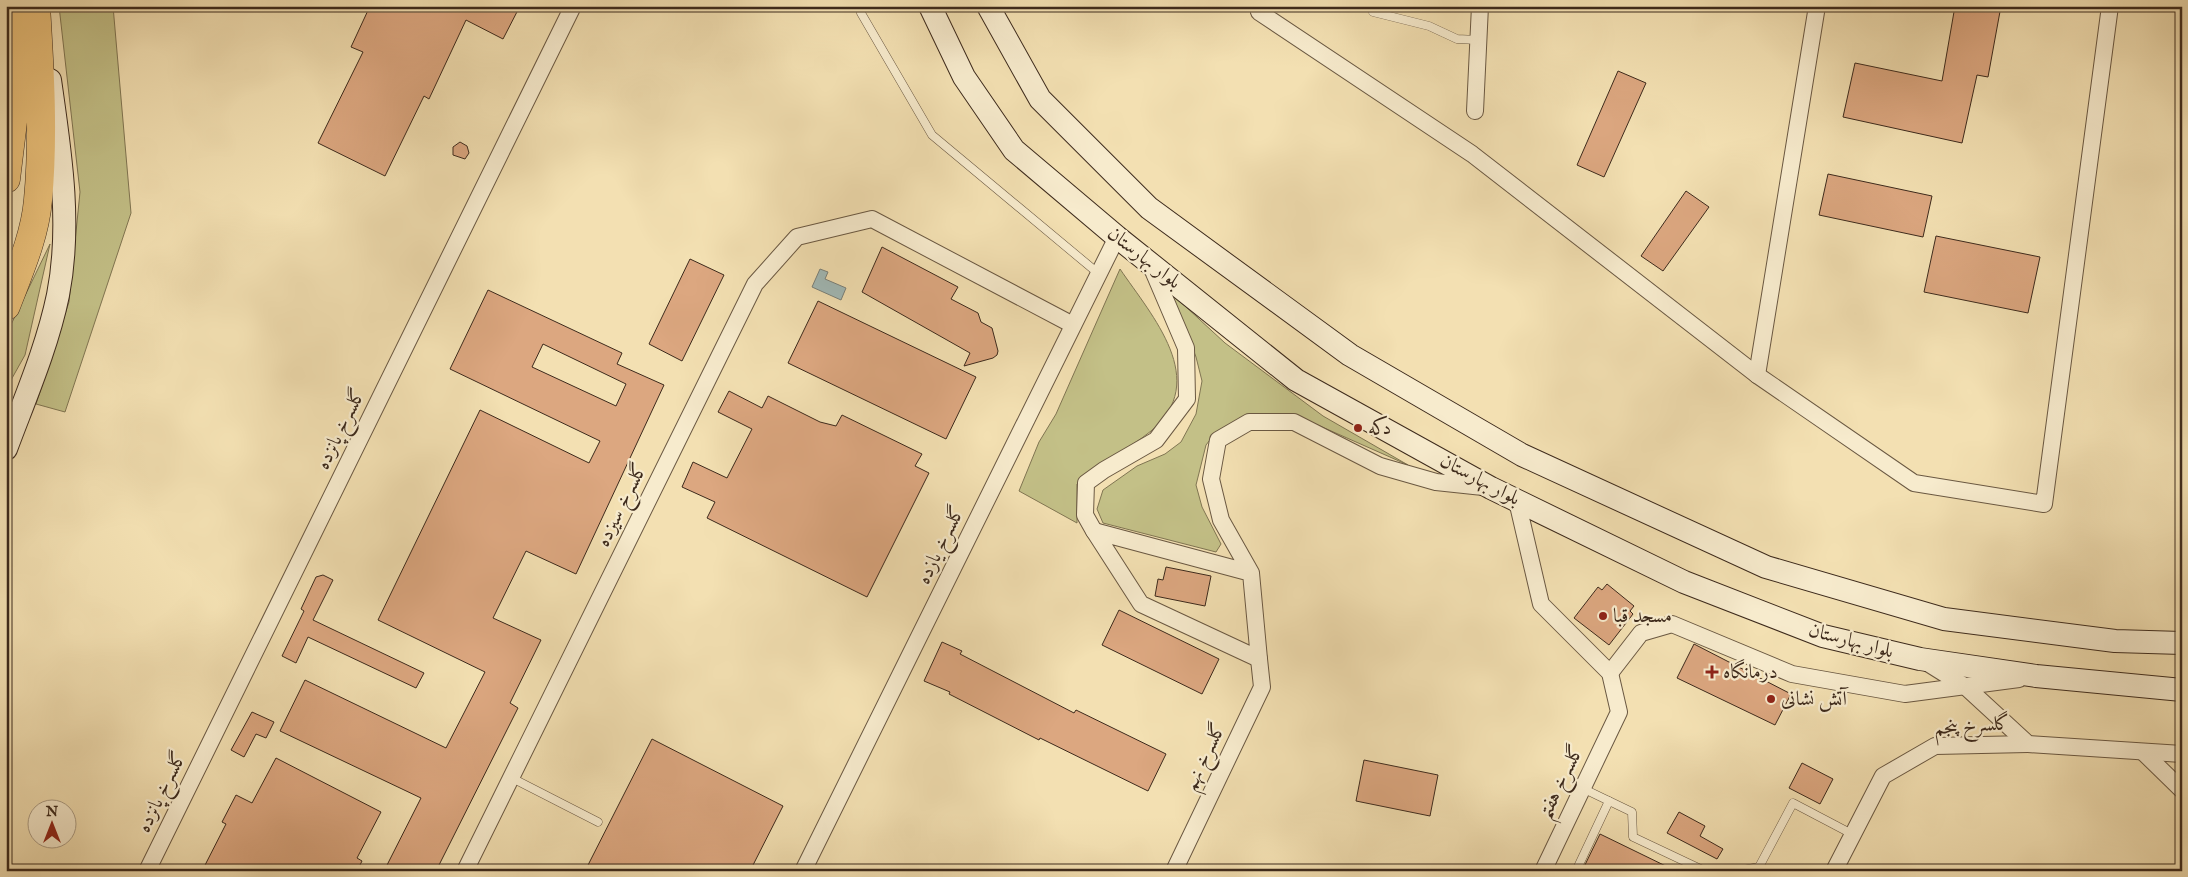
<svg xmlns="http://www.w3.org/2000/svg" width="2188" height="877" viewBox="0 0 2188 877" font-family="'IM FELL English',Amiri,serif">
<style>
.green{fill:#c3c087;stroke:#807552}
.water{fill:#a1bab8;stroke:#79807a}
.building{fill:#dca780;stroke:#3d2a1c;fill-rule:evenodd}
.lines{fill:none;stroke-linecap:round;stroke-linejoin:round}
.lane-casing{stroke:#6a5842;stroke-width:9}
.street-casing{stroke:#6a5842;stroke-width:18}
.secondary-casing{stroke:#3d2a1c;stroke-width:24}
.highway-casing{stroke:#3d2a1c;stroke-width:29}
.lane{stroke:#f7ebcd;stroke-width:8}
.street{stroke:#f7ebcd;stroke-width:16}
.secondary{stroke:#f7ebcd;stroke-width:22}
.highway{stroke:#eac079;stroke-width:28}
.poi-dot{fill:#8f2418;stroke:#f7ebcd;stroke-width:2}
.labels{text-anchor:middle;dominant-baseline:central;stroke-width:4.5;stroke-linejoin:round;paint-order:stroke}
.street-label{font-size:20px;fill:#3d2a1c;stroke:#f7ebcd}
.poi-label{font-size:20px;fill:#3d2a1c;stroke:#f7ebcd;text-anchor:start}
</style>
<rect width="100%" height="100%" fill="#f3e0b2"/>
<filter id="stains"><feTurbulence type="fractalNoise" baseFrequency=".004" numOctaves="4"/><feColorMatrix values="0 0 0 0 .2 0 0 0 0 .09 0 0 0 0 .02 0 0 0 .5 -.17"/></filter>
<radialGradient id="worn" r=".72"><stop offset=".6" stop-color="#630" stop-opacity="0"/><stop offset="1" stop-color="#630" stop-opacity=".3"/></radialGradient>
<g class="green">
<polygon points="59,6 113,6 131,213 65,412 36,404 69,302 80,192"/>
<polygon points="50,244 25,355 6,389 6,335"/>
<path d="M1120 269C1152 316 1211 381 1151 431 1127 451 1098 461 1077 484V523L1019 491 1039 442 1056 414Z"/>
<polygon points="1172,294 1225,343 1323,416 1408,465 1295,415 1251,414 1216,432 1206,445 1196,485 1202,507 1221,544 1216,552 1103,523 1097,509 1103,490 1137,466 1165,454 1181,442 1196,414 1202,381 1196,357"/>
</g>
<polygon class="water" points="820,269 828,272 825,279 846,288 841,300 812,287"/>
<g class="building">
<polygon points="370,6 520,6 503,39 466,20 429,99 424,96 385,176 318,143 363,52 351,47"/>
<polygon points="1955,6 2001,6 1988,77 1977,75 1962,143 1843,117 1855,63 1942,81"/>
<polygon points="1618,71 1646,83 1604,177 1577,165"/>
<polygon points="460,142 467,146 469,153 465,159 453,155 453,147"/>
<polygon points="1828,174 1932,196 1923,237 1819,215"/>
<polygon points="1686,191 1709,207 1663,271 1641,256"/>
<polygon points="1936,236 2040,257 2028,313 1924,292"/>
<polygon points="882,247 958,287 951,299 978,313 981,322 992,328 998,351 997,355 993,358 964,366 970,353 862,292"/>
<polygon points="690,259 724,275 682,361 649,344"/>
<path d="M488 290 622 353 617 364 664 385 576 574 526 551 493 618 541 640 510 703 518 708 436 871H384L421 798 280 731 305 680 446 748 485 672 378 620 480 410 589 463 600 441 450 369ZM543 344 626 384 616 406 532 367Z"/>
<polygon points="818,301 976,377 946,439 788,363"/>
<polygon points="729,391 762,408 768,396 820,422 836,426 842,415 922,454 915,466 929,473 867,597 707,518 715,502 682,487 693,462 727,478 752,429 718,412"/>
<polygon points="1166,567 1211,576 1205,606 1155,596 1158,579 1163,580"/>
<polygon points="323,575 333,580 313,620 424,673 416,688 308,637 296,663 282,656 304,611 301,609 316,577"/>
<polygon points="1607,584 1634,606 1630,611 1633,614 1609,645 1574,618 1598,587 1602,590"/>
<polygon points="1119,610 1219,659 1202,694 1102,645"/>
<polygon points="942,642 962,651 960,654 1074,713 1076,710 1166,754 1148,791 1040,738 1039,740 949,694 950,692 924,681"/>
<polygon points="1694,644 1791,694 1775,725 1677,678"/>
<polygon points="252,712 274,722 266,738 256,734 244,757 231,750"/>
<polygon points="652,739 783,806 750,871 585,871"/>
<polygon points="276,758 381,812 357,858 362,861 357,871 202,871 226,824 222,822 236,795 252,803"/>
<polygon points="1364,760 1438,775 1430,816 1356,801"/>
<polygon points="1802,763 1833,779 1820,804 1789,788"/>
<polygon points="1679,812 1705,826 1700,836 1723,849 1717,859 1667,833"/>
<polygon points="1600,834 1676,871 1582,871"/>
</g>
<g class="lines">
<defs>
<g id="lane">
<polyline points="859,6 861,13 932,135 1099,274"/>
<polyline points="1373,12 1429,26 1457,39 1478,40"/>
<polyline points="510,777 598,822"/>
<polyline points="1582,788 1632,812 1633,837 1705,871"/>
<polyline points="1576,871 1609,801"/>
<polyline points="1738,871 1759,867"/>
<polyline points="1763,871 1759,867 1793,803 1852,834"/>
</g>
<g id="street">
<polyline points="1259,12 1472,154 1757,375 1914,483 2044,504 2110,6"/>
<polyline points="1475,111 1480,6"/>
<polyline points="1757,375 1817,6"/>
<polyline points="1517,501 1541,604 1610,673 1619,712 1543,871"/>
<polyline points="1094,531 1085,515 1086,483 1104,470 1156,440 1187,399 1186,348 1151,266"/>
<polyline points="1251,573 1094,531 1141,604 1259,659 1251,573 1221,520 1211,479 1218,440 1249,422 1294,422 1380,466 1436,482 1483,487"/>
<polyline points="1926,662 1966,687 2028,744 2182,754"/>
<polyline points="1610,673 1641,633 1672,624 1792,674 1905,694 2019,679"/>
<polyline points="2143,752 2182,790"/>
<polyline points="147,871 573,6"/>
<polyline points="465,871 755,284 797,237 872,219 1073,325"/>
<polyline points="803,871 1117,237"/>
<polyline points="1174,871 1262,687 1259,659"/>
<polyline points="1834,871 1883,776 1935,746 2028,744"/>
</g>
<g id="secondary">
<polyline points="930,6 964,77 1014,150 1117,237 1296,380 1491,488 1684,582 1823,636 1920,659 2036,676 2182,690"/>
<polyline points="988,6 1040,99 1149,208 1350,355 1522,455 1766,567 1944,619 2115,641 2182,643"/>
<path d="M6 449C25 398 47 348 58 295 72 224 60 150 50 80"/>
</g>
<g id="highway">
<polyline points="6,179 15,105 15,49 12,6"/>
<path d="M6 306C19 272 35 236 38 200 44 136 40 71 36 6"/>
</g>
</defs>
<use href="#lane" class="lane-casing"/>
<use href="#street" class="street-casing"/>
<use href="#secondary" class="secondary-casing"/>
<use href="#highway" class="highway-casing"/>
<use href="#lane" class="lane"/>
<use href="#street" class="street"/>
<use href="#secondary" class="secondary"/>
<use href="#highway" class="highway"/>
</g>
<g class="poi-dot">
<circle cx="1358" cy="428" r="5"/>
<circle cx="1603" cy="616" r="5"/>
<path d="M1709.5 664.5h5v5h5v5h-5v5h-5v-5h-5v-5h5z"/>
<circle cx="1771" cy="699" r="5"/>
</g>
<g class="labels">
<g class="street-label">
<text transform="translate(1144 258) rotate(38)">بلوار بهارستان</text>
<text transform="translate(341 429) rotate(-64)">گلسرخ پانزده</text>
<text transform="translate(1480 480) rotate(28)">بلوار بهارستان</text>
<text transform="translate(622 505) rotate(-64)">گلسرخ سیزده</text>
<text transform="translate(941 545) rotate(-64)">گلسرخ یازده</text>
<text transform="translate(1851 641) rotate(15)">بلوار بهارستان</text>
<text transform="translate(1972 726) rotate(-4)">گلسرخ پنجم</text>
<text transform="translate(1205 757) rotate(-65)">گلسرخ نهم</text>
<text transform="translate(1561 782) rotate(-64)">گلسرخ هفتم</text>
<text transform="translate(162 792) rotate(-64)">گلسرخ پانزده</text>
</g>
<g class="poi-label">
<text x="1368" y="428">دکه</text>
<text x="1613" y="616">مسجد قبا</text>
<text x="1723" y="672">درمانگاه</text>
<text x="1781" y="699">آتش نشانی</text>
</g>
</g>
<rect width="2188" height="877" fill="none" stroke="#f3e0b2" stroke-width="25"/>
<rect x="8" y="8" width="2173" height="862" fill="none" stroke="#3d2a1c" stroke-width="2.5"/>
<rect x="12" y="12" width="2163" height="852" fill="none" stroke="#3d2a1c"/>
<g transform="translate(52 824)"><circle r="24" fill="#f7ebcd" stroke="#ad9e86"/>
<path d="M0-4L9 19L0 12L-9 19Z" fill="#8f2418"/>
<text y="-8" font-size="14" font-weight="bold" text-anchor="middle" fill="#3d2a1c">N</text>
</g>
<rect width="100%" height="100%" filter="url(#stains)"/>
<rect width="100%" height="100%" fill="url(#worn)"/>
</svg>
